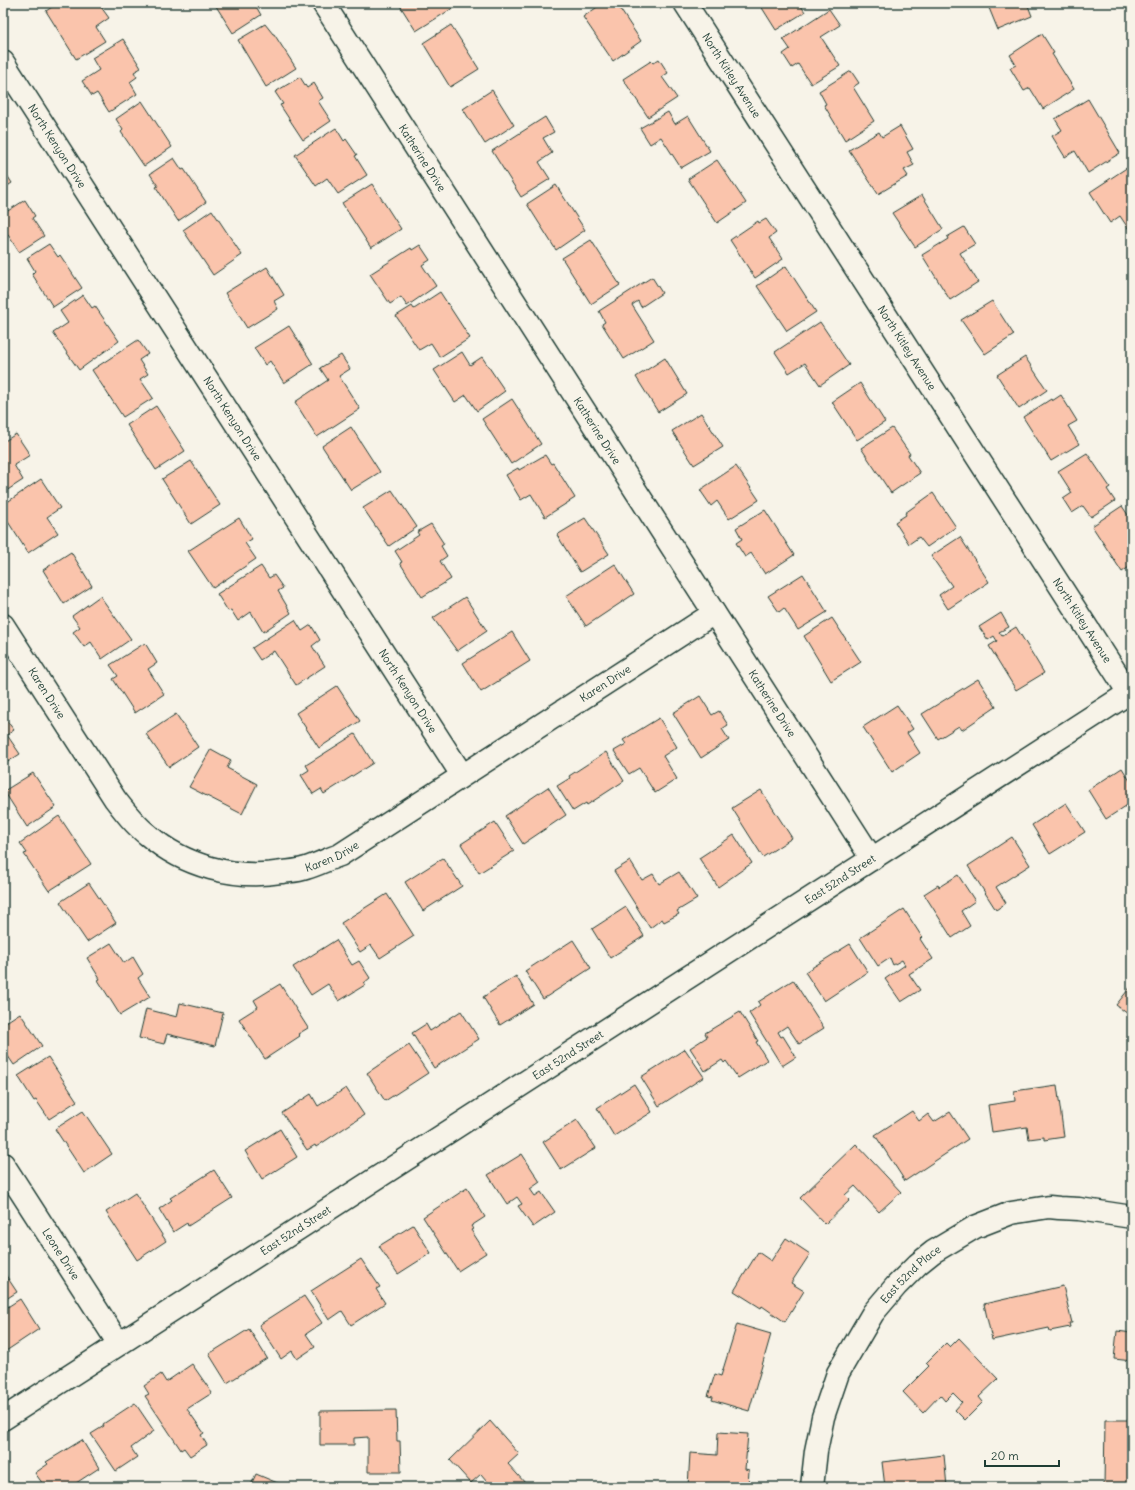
<svg xmlns="http://www.w3.org/2000/svg" width="1135" height="1490" viewBox="0 0 1135 1490" font-family="Delius,sans-serif">
<style>
.building{fill:#fac4ac;stroke:#1f3d34}
.lines{fill:none;stroke-linecap:round;stroke-linejoin:round}
.minor-casing{stroke:#1f3d34;stroke-width:25}
.minor{stroke:#f7f3e8;stroke-width:22}
.labels{text-anchor:middle;dominant-baseline:central;stroke-width:3;stroke-linejoin:round;paint-order:stroke}
.street-label{font-size:11px;fill:#1f3d34;stroke:#f7f3e8}
</style>
<rect width="100%" height="100%" fill="#f7f3e8"/>
<filter id="ink" filterUnits="userSpaceOnUse"><feTurbulence type="fractalNoise" baseFrequency=".025" numOctaves="2"/><feDisplacementMap in="SourceGraphic" scale="8" xChannelSelector="R" yChannelSelector="G"/><feConvolveMatrix kernelMatrix="1 2 1 2 8 2 1 2 1" color-interpolation-filters="sRGB"/></filter>
<g filter="url(#ink)">
<g class="building">
<polygon points="58,3 101,3 103,6 101,7 109,18 96,27 105,41 76,59 46,11"/>
<polygon points="214,3 254,3 261,15 233,33"/>
<polygon points="400,3 461,3 416,31 399,4"/>
<polygon points="603,3 616,3 641,41 613,61 583,17"/>
<polygon points="759,3 799,3 805,12 776,30"/>
<polygon points="987,3 1027,3 1032,16 998,30"/>
<polygon points="829,9 840,25 821,37 840,66 811,84 798,64 792,68 783,54 790,49 783,39"/>
<polygon points="265,24 273,34 274,34 296,68 266,87 238,40"/>
<polygon points="451,25 479,69 450,87 423,43"/>
<polygon points="1042,34 1054,53 1052,54 1074,89 1043,109 1030,88 1024,91 1010,68 1016,65 1010,55"/>
<polygon points="123,39 141,68 134,72 137,77 130,82 137,94 109,112 97,93 92,96 82,81 99,70 92,58"/>
<polygon points="659,59 668,73 662,77 677,98 648,117 623,79 651,61 653,63"/>
<polygon points="851,71 859,83 853,87 874,121 845,140 824,105 826,104 819,91"/>
<polygon points="300,77 307,88 314,83 323,98 318,101 331,121 303,140 280,105 283,104 275,92"/>
<polygon points="492,90 514,125 485,144 463,109"/>
<polygon points="1088,99 1120,153 1088,173 1075,151 1065,157 1052,136 1062,130 1055,119"/>
<polygon points="142,101 172,147 144,166 121,132 123,130 116,119"/>
<polygon points="668,112 675,124 688,116 710,151 681,168 661,137 650,144 640,128"/>
<polygon points="545,117 554,132 543,138 552,153 539,162 550,179 521,197 492,151"/>
<polygon points="900,126 913,149 907,152 914,165 904,170 908,176 878,194 849,150 879,132 882,137"/>
<polygon points="336,128 344,141 346,139 357,155 355,156 367,175 338,194 327,178 316,186 295,155"/>
<polygon points="174,158 182,170 184,169 206,202 178,221 156,187 158,186 150,174"/>
<polygon points="717,160 746,203 717,223 688,179"/>
<polygon points="1131,165 1132,167 1132,234 1120,216 1110,223 1090,192"/>
<polygon points="3,169 12,183 3,189"/>
<polygon points="372,184 401,229 371,248 342,203"/>
<polygon points="556,185 585,230 556,250 527,204"/>
<polygon points="922,195 943,229 915,247 892,213"/>
<polygon points="25,200 35,216 32,218 44,236 19,252 3,227 3,214"/>
<polygon points="212,210 242,255 213,275 183,230"/>
<polygon points="766,219 776,233 769,238 783,259 755,278 730,240 758,221 759,223"/>
<polygon points="964,227 975,244 960,253 978,282 950,300 922,255 948,239 947,237"/>
<polygon points="591,240 620,285 591,304 562,258"/>
<polygon points="49,244 58,257 60,255 82,288 53,307 32,274 35,271 27,258"/>
<polygon points="420,245 430,260 422,265 436,286 407,306 401,297 390,304 370,274 411,248 412,250"/>
<polygon points="786,266 816,312 787,331 757,286"/>
<polygon points="267,267 284,295 274,301 278,309 247,328 225,293"/>
<polygon points="652,277 662,293 641,307 638,301 632,305 654,340 624,359 602,324 605,322 599,311"/>
<polygon points="440,292 470,338 440,357 431,343 419,350 396,316 412,306 414,309"/>
<polygon points="83,295 92,308 95,306 119,341 79,370 53,333 68,323 60,311"/>
<polygon points="992,301 1014,335 985,354 961,320"/>
<polygon points="820,322 849,365 820,385 805,363 789,373 775,352"/>
<polygon points="289,326 313,364 284,383 270,361 265,365 254,348"/>
<polygon points="138,340 148,354 139,360 148,374 140,379 153,398 123,417 92,370"/>
<polygon points="462,352 470,365 482,357 505,391 477,411 466,395 455,402 434,370"/>
<polygon points="341,355 350,369 339,376 360,409 317,437 295,402 328,380 320,368"/>
<polygon points="1025,357 1047,390 1019,409 997,375"/>
<polygon points="665,358 687,394 658,412 636,377"/>
<polygon points="860,383 885,422 857,440 832,402"/>
<polygon points="1061,395 1077,421 1068,426 1079,444 1051,461 1023,417 1051,399 1052,401"/>
<polygon points="512,399 541,444 511,464 482,419"/>
<polygon points="156,406 185,451 156,470 127,425"/>
<polygon points="701,413 723,447 694,465 672,431"/>
<polygon points="351,427 380,472 351,490 322,446"/>
<polygon points="892,428 910,454 908,455 920,473 891,493 861,448"/>
<polygon points="16,434 30,455 14,465 23,480 3,493 3,442"/>
<polygon points="1087,453 1110,487 1107,489 1115,501 1091,517 1083,506 1072,513 1063,499 1072,493 1058,471"/>
<polygon points="545,455 551,464 553,463 575,498 545,517 531,494 521,500 506,475 518,468 519,470"/>
<polygon points="191,461 220,505 191,524 162,479"/>
<polygon points="736,466 759,500 729,519 717,501 711,506 700,490"/>
<polygon points="41,479 60,508 47,517 58,533 28,553 3,514 3,505"/>
<polygon points="392,490 417,527 389,546 363,508"/>
<polygon points="933,493 956,527 927,547 919,537 909,544 895,522 906,515 905,513"/>
<polygon points="1122,506 1132,521 1132,565 1122,572 1092,526"/>
<polygon points="765,510 794,555 765,574 751,553 745,557 736,543 742,539 736,528"/>
<polygon points="239,518 252,539 245,543 256,559 213,588 188,551"/>
<polygon points="585,518 609,554 580,572 557,535"/>
<polygon points="431,524 444,544 441,546 447,556 440,561 451,579 422,597 400,563 402,562 395,551 419,535 417,532"/>
<polygon points="960,537 989,582 948,609 939,595 952,586 931,556"/>
<polygon points="71,552 92,586 64,604 43,570"/>
<polygon points="615,564 634,594 586,626 566,596"/>
<polygon points="261,566 269,578 274,575 283,588 278,591 291,613 263,632 251,612 238,621 231,610 228,611 217,594"/>
<polygon points="803,574 827,612 798,630 784,608 779,612 768,596"/>
<polygon points="100,596 131,639 102,659 91,642 84,647 73,632 80,627 72,616"/>
<polygon points="465,597 487,631 457,651 433,618"/>
<polygon points="1001,613 1009,627 999,632 1002,636 1016,627 1044,673 1016,690 989,646 997,641 994,636 988,640 979,627"/>
<polygon points="832,618 861,662 831,681 804,636"/>
<polygon points="295,620 302,631 311,625 320,640 312,646 325,666 296,685 274,651 260,660 252,648"/>
<polygon points="512,632 530,661 481,692 463,663"/>
<polygon points="145,643 157,663 148,669 164,694 135,713 113,679 118,676 110,665"/>
<polygon points="978,679 996,707 962,730 959,726 938,739 922,714"/>
<polygon points="337,686 360,721 319,748 296,713"/>
<polygon points="700,696 712,715 719,711 728,725 722,729 729,740 701,758 673,713"/>
<polygon points="897,705 913,729 907,733 920,753 892,772 863,727"/>
<polygon points="176,714 198,747 169,767 146,734"/>
<polygon points="3,716 14,730 7,735 20,754 3,765"/>
<polygon points="659,718 677,747 663,756 677,779 655,793 639,768 629,774 614,751 626,744 623,740"/>
<polygon points="355,734 373,763 324,794 321,789 313,794 301,775 309,770 306,765"/>
<polygon points="211,749 231,760 227,768 257,784 242,814 189,787"/>
<polygon points="606,752 624,781 587,805 586,803 573,811 557,786 570,778 569,776"/>
<polygon points="1122,768 1132,784 1132,802 1106,819 1088,790"/>
<polygon points="33,773 56,807 27,827 4,791"/>
<polygon points="548,787 566,815 523,844 505,816"/>
<polygon points="761,790 792,838 763,857 732,808"/>
<polygon points="1066,803 1085,832 1050,854 1032,825"/>
<polygon points="59,816 91,864 49,891 24,854 27,853 20,843"/>
<polygon points="495,822 514,851 479,873 461,844"/>
<polygon points="734,835 752,863 718,887 699,858"/>
<polygon points="1012,837 1030,865 996,887 1006,903 996,910 968,866"/>
<polygon points="443,858 462,886 423,911 405,882"/>
<polygon points="630,861 642,880 653,874 659,884 679,872 697,899 677,911 679,914 664,922 662,919 650,928 614,871"/>
<polygon points="958,875 975,901 961,911 970,926 952,938 924,894 938,885 939,887"/>
<polygon points="89,883 116,923 87,942 60,902"/>
<polygon points="387,894 414,936 380,958 371,945 360,952 341,923"/>
<polygon points="626,907 644,936 610,958 592,929"/>
<polygon points="904,909 922,937 920,939 933,959 909,974 920,990 901,1002 885,979 905,965 902,960 893,965 890,958 878,966 860,938"/>
<polygon points="336,940 352,965 359,961 370,978 364,983 365,985 339,1001 328,984 311,995 293,967"/>
<polygon points="573,940 591,968 543,999 525,971"/>
<polygon points="111,943 124,963 133,957 143,974 138,978 150,997 120,1015 98,980 100,979 87,958"/>
<polygon points="850,944 868,972 824,1001 805,972"/>
<polygon points="516,976 533,1004 500,1025 483,997"/>
<polygon points="793,980 824,1028 799,1044 787,1026 778,1032 781,1037 783,1036 796,1057 782,1066 749,1013 760,1005 758,1002"/>
<polygon points="280,984 308,1028 298,1034 300,1036 265,1059 239,1019 258,1007 254,1000"/>
<polygon points="1132,985 1132,1017 1116,1005"/>
<polygon points="180,1003 223,1013 215,1046 167,1034 164,1044 139,1038 146,1009 177,1017"/>
<polygon points="461,1011 479,1039 434,1068 412,1033 426,1024 430,1031"/>
<polygon points="740,1012 758,1041 756,1042 767,1060 738,1078 726,1061 724,1063 722,1060 705,1071 690,1048 707,1037 705,1033"/>
<polygon points="20,1013 42,1046 14,1065 3,1049 3,1024"/>
<polygon points="409,1045 428,1073 385,1101 367,1073"/>
<polygon points="685,1049 704,1077 659,1106 641,1077"/>
<polygon points="48,1057 77,1101 49,1119 36,1100 34,1101 18,1076"/>
<polygon points="634,1084 652,1112 614,1136 597,1108"/>
<polygon points="1057,1085 1064,1137 1044,1140 1044,1137 1029,1139 1027,1127 992,1132 988,1105 1015,1101 1014,1091"/>
<polygon points="346,1088 364,1115 316,1147 315,1145 307,1150 282,1113 311,1094 318,1106"/>
<polygon points="83,1111 112,1154 84,1173 55,1129"/>
<polygon points="912,1111 919,1121 928,1114 934,1122 950,1112 968,1139 905,1181 875,1135"/>
<polygon points="577,1120 596,1148 561,1170 543,1142"/>
<polygon points="280,1129 297,1157 262,1179 245,1151"/>
<polygon points="856,1144 901,1192 879,1212 855,1186 845,1195 850,1200 825,1224 800,1198"/>
<polygon points="522,1154 540,1182 530,1189 535,1196 541,1192 555,1212 533,1227 518,1206 522,1204 517,1197 507,1204 488,1175"/>
<polygon points="214,1170 232,1198 188,1226 187,1223 173,1232 159,1209 172,1200 170,1198"/>
<polygon points="467,1188 485,1217 471,1226 473,1229 471,1230 486,1253 458,1271 423,1217"/>
<polygon points="135,1193 166,1241 137,1260 106,1212"/>
<polygon points="413,1225 431,1253 398,1274 379,1246"/>
<polygon points="786,1238 810,1254 791,1283 804,1291 785,1322 762,1306 761,1308 734,1291 758,1252 771,1261"/>
<polygon points="361,1259 380,1287 376,1289 385,1303 351,1325 342,1311 329,1320 311,1291"/>
<polygon points="3,1271 17,1292 3,1301"/>
<polygon points="1063,1286 1072,1323 1069,1323 1070,1327 1050,1331 1049,1328 992,1340 984,1304"/>
<polygon points="304,1296 322,1323 306,1334 315,1347 297,1359 292,1351 281,1359 259,1325"/>
<polygon points="20,1299 39,1329 3,1353 3,1310"/>
<polygon points="737,1324 771,1334 749,1411 712,1400 713,1397 708,1396 715,1374 721,1376"/>
<polygon points="249,1329 267,1358 227,1383 209,1354"/>
<polygon points="1117,1331 1132,1333 1132,1363 1132,1361 1114,1359"/>
<polygon points="959,1338 998,1379 979,1397 983,1402 965,1420 955,1410 962,1402 953,1393 945,1401 940,1395 923,1413 903,1392 929,1366 926,1363 946,1343 950,1347"/>
<polygon points="192,1364 212,1393 187,1409 204,1433 201,1435 207,1445 190,1456 184,1448 181,1450 145,1396 149,1394 144,1386 161,1374 166,1382"/>
<polygon points="135,1403 154,1431 131,1448 137,1457 116,1471 91,1434 104,1426 103,1424"/>
<polygon points="396,1410 397,1441 400,1441 401,1472 368,1472 368,1437 354,1438 354,1445 320,1445 320,1411"/>
<polygon points="1105,1420 1132,1420 1132,1452 1129,1452 1129,1466 1132,1466 1132,1487 1104,1487"/>
<polygon points="490,1421 519,1454 508,1464 526,1484 523,1487 492,1487 481,1474 471,1483 450,1460"/>
<polygon points="718,1432 748,1434 745,1469 749,1470 748,1487 688,1487 690,1453 717,1455"/>
<polygon points="82,1440 99,1468 70,1487 45,1487 35,1473 48,1464 46,1462"/>
<polygon points="944,1455 947,1487 885,1487 882,1462"/>
<polygon points="256,1474 280,1484 279,1487 250,1487"/>
</g>
<g class="lines">
<defs>
<g id="minor">
<path id="s1" d="M323 3 872 859"/>
<path id="s2" d="M685 3 1129 693"/>
<path id="s3" d="M3 62 462 775"/>
<path id="s4" d="M3 625 115 799C125 812 135 825 148 835 184 866 235 880 282 872 290 871 298 871 306 868 317 865 328 859 340 855L714 613"/>
<path id="s5" d="M3 1164 119 1344"/>
<path id="s6" d="M3 1419 1132 691"/>
<path id="s7" d="M812 1487 816 1451 823 1417 838 1373 873 1313 896 1286 918 1264 933 1252 975 1227 1011 1213 1049 1207 1059 1208 1079 1209 1132 1217"/>
</g>
</defs>
<use href="#minor" class="minor-casing"/>
<use href="#minor" class="minor"/>
</g>
</g>
<g class="labels">
<g class="street-label">
<text stroke="none"><textPath href="#s2" startOffset="86">North Kitley Avenue</textPath></text>
<text stroke="none"><textPath href="#s3" startOffset="100">North Kenyon Drive</textPath></text>
<text stroke="none"><textPath href="#s1" startOffset="184">Katherine Drive</textPath></text>
<text stroke="none"><textPath href="#s2" startOffset="410">North Kitley Avenue</textPath></text>
<text stroke="none"><textPath href="#s3" startOffset="424">North Kenyon Drive</textPath></text>
<text stroke="none"><textPath href="#s1" startOffset="508">Katherine Drive</textPath></text>
<text stroke="none"><textPath href="#s2" startOffset="734">North Kitley Avenue</textPath></text>
<text stroke="none"><textPath href="#s4" startOffset="776">Karen Drive</textPath></text>
<text stroke="none"><textPath href="#s3" startOffset="748">North Kenyon Drive</textPath></text>
<text stroke="none"><textPath href="#s4" startOffset="81">Karen Drive</textPath></text>
<text stroke="none"><textPath href="#s1" startOffset="832">Katherine Drive</textPath></text>
<text stroke="none"><textPath href="#s4" startOffset="452">Karen Drive</textPath></text>
<text stroke="none"><textPath href="#s6" startOffset="996">East 52nd Street</textPath></text>
<text stroke="none"><textPath href="#s6" startOffset="672">East 52nd Street</textPath></text>
<text stroke="none"><textPath href="#s6" startOffset="348">East 52nd Street</textPath></text>
<text stroke="none"><textPath href="#s5" startOffset="107">Leone Drive</textPath></text>
<text stroke="none"><textPath href="#s7" startOffset="241">East 52nd Place</textPath></text>
</g>
</g>
<rect width="1135" height="1490" fill="none" stroke="#f7f3e8" stroke-width="16"/>
<rect x="8" y="8" width="1119" height="1474" fill="none" stroke="#1f3d34" stroke-width="1.5" filter="url(#ink)"/>
<path d="M985 1460v6h74v-6" fill="none" stroke="#1f3d34" stroke-width="2"/>
<text x="991" y="1460" font-size="12" fill="#1f3d34" stroke="#f7f3e8" stroke-width="3" paint-order="stroke">20 m</text>
</svg>
